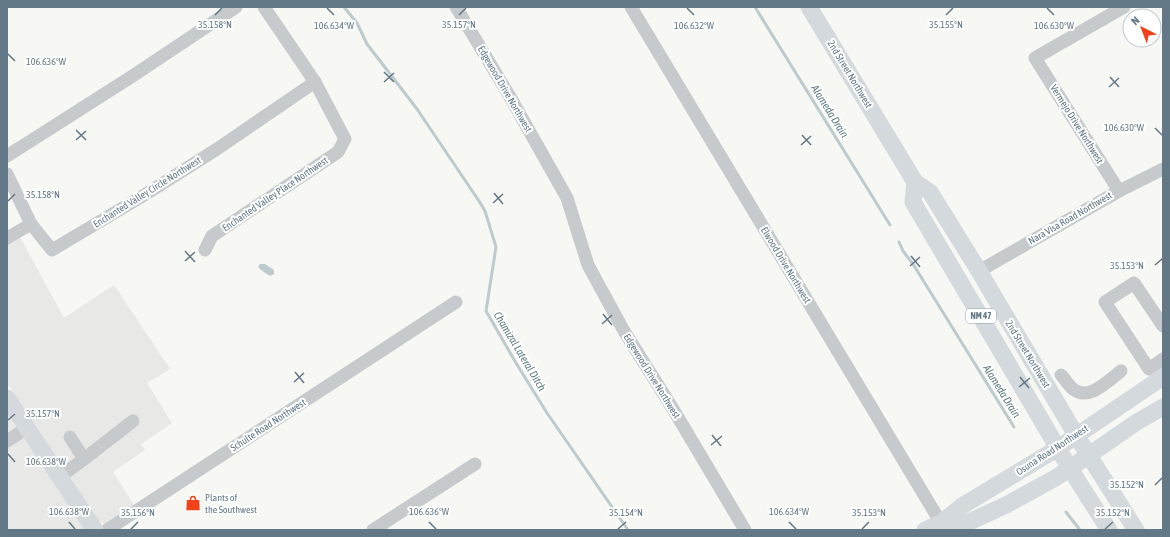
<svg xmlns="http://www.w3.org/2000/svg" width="1170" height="537" viewBox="0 0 1170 537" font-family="'Asap Condensed',sans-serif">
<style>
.built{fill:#e8e8e6}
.water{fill:#bdcace}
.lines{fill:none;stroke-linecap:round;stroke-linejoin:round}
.stream{stroke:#bdcace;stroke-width:3}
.minor{stroke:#c6cacd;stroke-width:13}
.major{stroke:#d4d9dd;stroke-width:17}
.ticks{fill:none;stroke:#637887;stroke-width:1.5}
.labels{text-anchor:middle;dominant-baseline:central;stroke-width:4;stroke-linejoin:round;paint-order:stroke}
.shield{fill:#fff;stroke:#92a0ab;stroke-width:1}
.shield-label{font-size:9px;font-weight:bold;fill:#637887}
.street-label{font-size:10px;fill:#637887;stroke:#fff}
.poi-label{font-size:10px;fill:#637887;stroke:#fff;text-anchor:start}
.water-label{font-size:11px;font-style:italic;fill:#5f7b83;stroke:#fff}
.ticks-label{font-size:10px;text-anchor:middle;fill:#637887;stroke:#fff;stroke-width:4;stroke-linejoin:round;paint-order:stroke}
</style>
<rect width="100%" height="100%" fill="#f7f7f3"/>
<g class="built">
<polygon points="20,237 64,318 114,285 170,369 147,383 172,423 141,444 145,450 113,472 134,505 106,525 100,522 7,383 7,243"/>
<polygon points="7,413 16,428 87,530 7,530"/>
</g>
<polygon class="water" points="260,264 265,264 274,270 274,274 270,276 261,270 258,267"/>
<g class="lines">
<g class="stream">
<polyline points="344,7 357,23 367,44 417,109 479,201 485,211 496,247 486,311 516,363 547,413 628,530"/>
<polyline points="755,7 890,225"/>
<polyline points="899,242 903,251 913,264 1014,427"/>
<polyline points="1066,512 1080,530"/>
</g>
<g class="minor">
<polyline points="456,7 509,95 567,198 588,265 624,331 673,409 745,530"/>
<polyline points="631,7 941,523"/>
<polyline points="7,156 131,77 236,7"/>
<polyline points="7,174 31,224 52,250 146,194 217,149 315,82"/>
<polyline points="1119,191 1035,58 1124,7"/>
<polyline points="7,238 31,224"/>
<polyline points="205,250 212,236 338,152 345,139 315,82 264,7"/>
<polyline points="979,271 1119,191 1163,169"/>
<polyline points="1163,326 1134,283 1105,302 1149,369 1163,359"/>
<path d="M1061 375C1065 379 1069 386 1073 389 1089 402 1109 380 1121 371"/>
<polyline points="7,441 27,428"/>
<polyline points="84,459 133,421"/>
<polyline points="60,477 84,459 70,437"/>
<polyline points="107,530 456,302"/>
<polyline points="373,530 475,464"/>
</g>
<g class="major">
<polyline points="809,7 915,182 930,192 979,271 1076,435 1136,530"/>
<polyline points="915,182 913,202 1069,467 1109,530"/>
<polyline points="7,398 95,530"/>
<polyline points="941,523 969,522 1006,505 1057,477 1137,422 1163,407"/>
<polyline points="925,530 941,523 962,506 1058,448 1163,377"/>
</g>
</g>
<path class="ticks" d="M327 8 334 15M687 8 694 15M1047 8 1054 15M215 15 222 8M459 15 466 8M946 15 953 8M8 54 15 61M384 72 394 82M1110 77 1119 87M384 82 394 73M1109 87 1119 78M1155 128 1162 135M76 130 86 140M802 135 811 145M76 140 86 131M801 145 811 136M494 193 503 204M8 201 15 194M493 203 503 194M185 251 195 262M911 256 920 267M185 261 195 252M1155 265 1162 259M910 266 920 257M603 314 612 325M602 324 612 315M295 372 304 383M1020 377 1029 388M294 382 304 373M1019 387 1030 378M8 420 15 414M712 435 721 446M711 445 722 436M8 454 15 462M1155 485 1162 478M69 522 75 529M429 522 436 529M789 522 796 529M131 529 138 522M618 529 626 522M862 529 869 522M1105 529 1113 522"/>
<defs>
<symbol id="shop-bare" viewBox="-9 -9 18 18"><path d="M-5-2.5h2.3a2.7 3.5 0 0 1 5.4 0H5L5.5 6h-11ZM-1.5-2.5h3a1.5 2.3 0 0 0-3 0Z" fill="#f34217" stroke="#fff" stroke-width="2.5" paint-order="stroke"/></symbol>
</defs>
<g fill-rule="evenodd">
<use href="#shop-bare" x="182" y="492" width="22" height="22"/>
</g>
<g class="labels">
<rect class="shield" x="966" y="309" width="30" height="14" rx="3"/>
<g class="shield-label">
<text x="981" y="316">NM 47</text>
</g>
<g class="street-label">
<text transform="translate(850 74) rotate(59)">2nd Street Northwest</text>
<text transform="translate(505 89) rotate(60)">Edgewood Drive Northwest</text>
<text transform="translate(1077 124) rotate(58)">Vermejo Drive Northwest</text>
<text transform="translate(147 192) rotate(-32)">Enchanted Valley Circle Northwest</text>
<text transform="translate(275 194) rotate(-34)">Enchanted Valley Place Northwest</text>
<text transform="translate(1070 218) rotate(-30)">Nara Visa Road Northwest</text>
<text transform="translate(786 265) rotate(59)">Elwood Drive Northwest</text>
<text transform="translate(1028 354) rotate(59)">2nd Street Northwest</text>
<text transform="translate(652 376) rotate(58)">Edgewood Drive Northwest</text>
<text transform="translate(268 425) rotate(-33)">Schulte Road Northwest</text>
<text transform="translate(1052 450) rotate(-33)">Osuna Road Northwest</text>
</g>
<g class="poi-label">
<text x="205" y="497">Plants of<tspan x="205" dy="12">the Southwest</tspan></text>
</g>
<g class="water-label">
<text transform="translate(830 111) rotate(58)">Alameda Drain</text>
<text transform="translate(520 351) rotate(59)">Chamizal Lateral Ditch</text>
<text transform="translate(1002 391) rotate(58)">Alameda Drain</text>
</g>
</g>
<g class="ticks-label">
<text x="215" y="28">35.158°N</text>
<text x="459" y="28">35.157°N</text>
<text x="946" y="28">35.155°N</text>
<text x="694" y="29">106.632°W</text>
<text x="334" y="29">106.634°W</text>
<text x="1054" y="29">106.630°W</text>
<text x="46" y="65">106.636°W</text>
<text x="1124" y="131">106.630°W</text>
<text x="43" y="198">35.158°N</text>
<text x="1127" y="269">35.153°N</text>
<text x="43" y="417">35.157°N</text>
<text x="46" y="465">106.638°W</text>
<text x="1127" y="488">35.152°N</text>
<text x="69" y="515">106.638°W</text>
<text x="429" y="515">106.636°W</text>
<text x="789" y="515">106.634°W</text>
<text x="138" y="516">35.156°N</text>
<text x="626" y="516">35.154°N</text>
<text x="869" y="516">35.153°N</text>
<text x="1113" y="516">35.152°N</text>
</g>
<rect width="1170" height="537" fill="none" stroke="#637887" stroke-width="16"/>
<g transform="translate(1142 28) rotate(318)"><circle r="19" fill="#ffffff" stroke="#c1c9cf"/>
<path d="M0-3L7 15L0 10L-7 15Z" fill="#f34217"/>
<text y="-6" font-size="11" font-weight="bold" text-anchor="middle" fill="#637887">N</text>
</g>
</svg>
